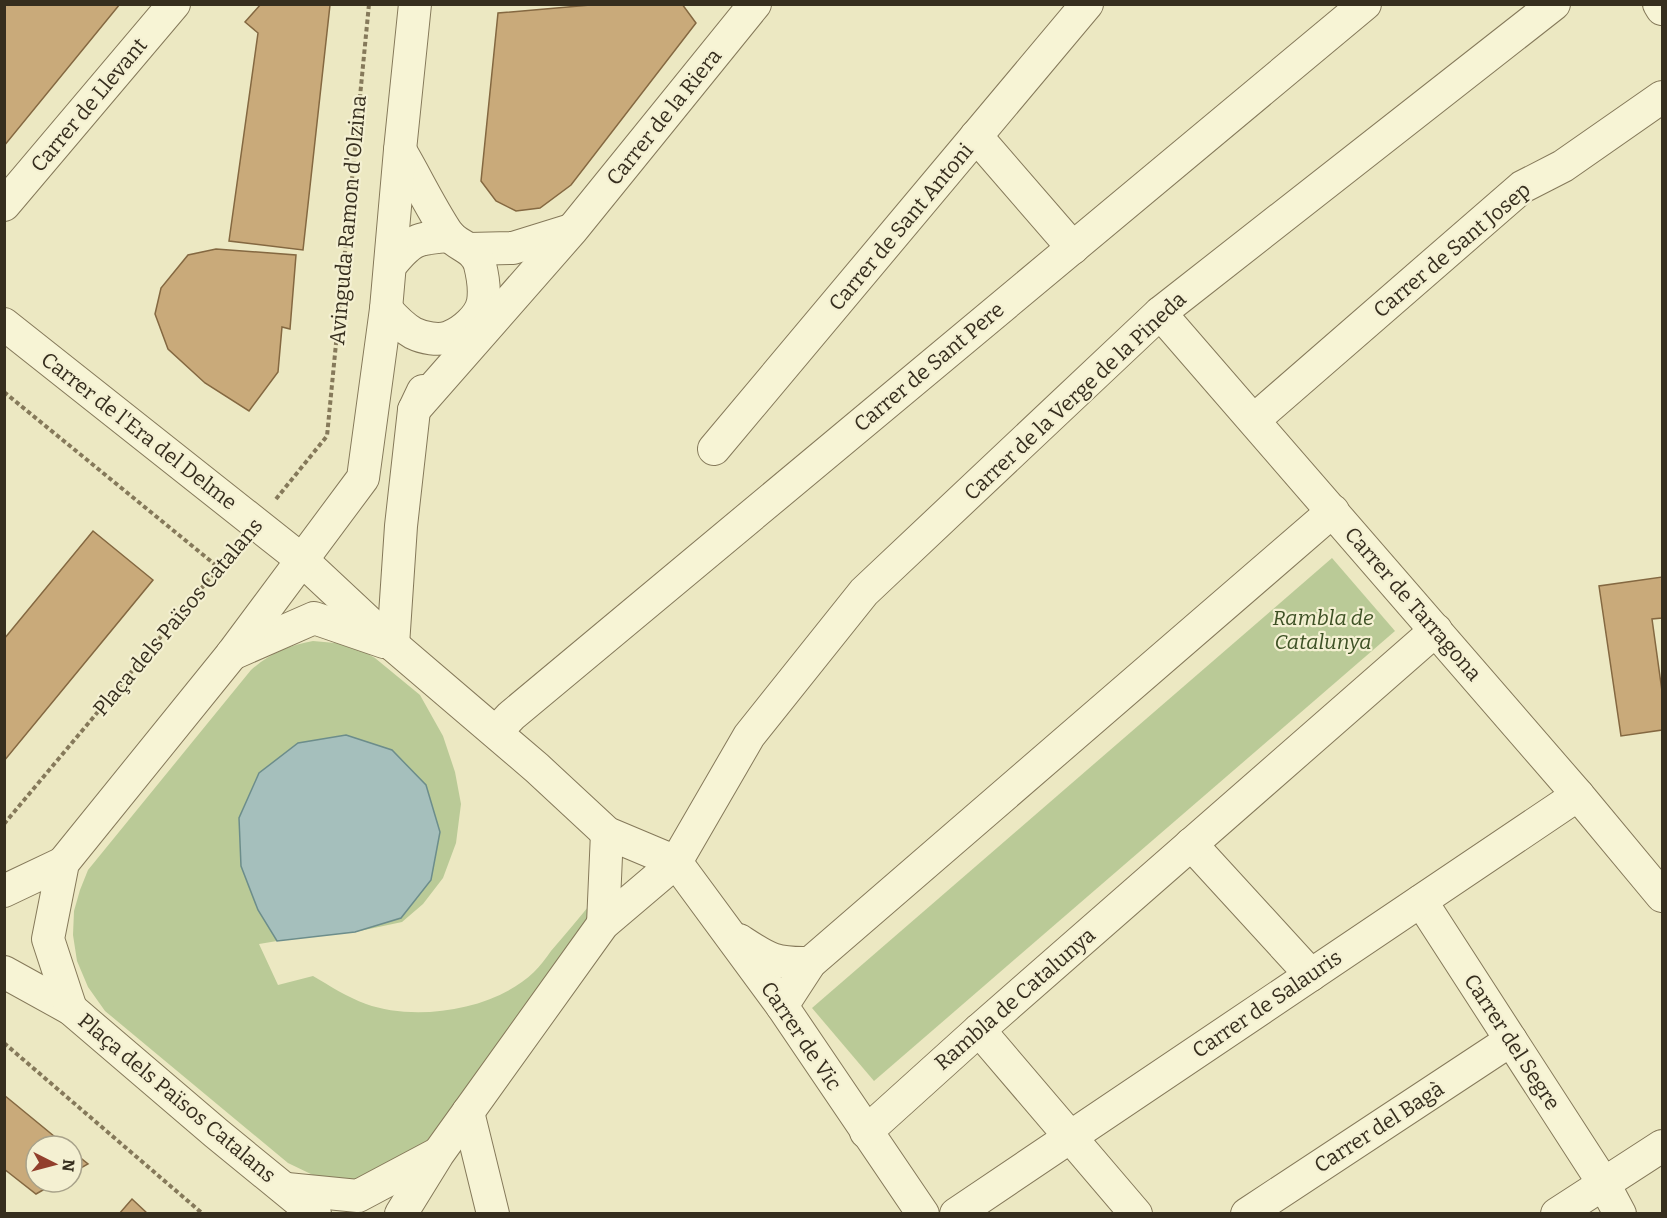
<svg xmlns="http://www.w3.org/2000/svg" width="1667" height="1218" viewBox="0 0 1667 1218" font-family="Bitter,serif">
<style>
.green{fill:#baca97}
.water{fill:#a5bfbc;stroke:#6c8d8b;stroke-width:1.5}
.building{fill:#c9aa7a;stroke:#846841;stroke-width:1.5}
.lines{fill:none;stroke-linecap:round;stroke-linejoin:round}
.minor-casing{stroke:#85795a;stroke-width:34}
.path{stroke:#85795a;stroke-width:4;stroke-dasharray:4.5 3;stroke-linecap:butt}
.minor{stroke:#f7f4d5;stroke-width:32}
.labels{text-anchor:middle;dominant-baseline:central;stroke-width:4.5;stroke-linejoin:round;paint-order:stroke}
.street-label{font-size:21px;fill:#362e1e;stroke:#f4f0d2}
.park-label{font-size:21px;font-style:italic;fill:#3e5125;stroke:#f4f0d2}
</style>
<rect width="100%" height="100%" fill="#ece8c2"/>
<g class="green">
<polygon points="1332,558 1395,631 874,1081 812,1008"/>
<path d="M313 641 346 644 361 650 375 658 420 695 443 736 455 772 461 804 456 843 443 878 423 904 402 922 355 932 401 918 298 743 259 773 239 818 241 866 258 910 277 941 259 944 278 985 313 976C330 986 347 997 366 1004 416 1022 495 1010 534 972 540 966 546 958 551 951 565 935 579 918 592 902L589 920 457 1102 420 1149 358 1181 315 1176 288 1163 105 1011 88 987 77 961 73 935 74 911 80 890 88 870 251 670C269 654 289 645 313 641Z"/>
</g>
<polygon class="water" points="346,735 392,750 426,785 440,832 431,880 401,918 355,932 277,941 258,910 241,866 239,818 259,773 298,743"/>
<g class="building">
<polygon points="4,4 120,4 4,146"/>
<polygon points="261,4 330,5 303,250 229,241 258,33 245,22"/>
<polygon points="602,4 682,4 696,23 571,185 540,208 516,211 496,201 481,181 498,13"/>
<polygon points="216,249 296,255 290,329 282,327 278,372 249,411 205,383 168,349 155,314 161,288 188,255"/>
<polygon points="93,531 153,580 4,761 4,639"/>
<polygon points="1662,577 1662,618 1652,619 1662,691 1662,730 1621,736 1599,586"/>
<polygon points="4,1095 66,1146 36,1146 36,1182 57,1182 36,1194 4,1169"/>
<polygon points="72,1151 88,1164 72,1173"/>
<polygon points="132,1199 148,1214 119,1214"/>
</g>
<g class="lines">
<defs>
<g id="minor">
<polyline points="1659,4 1662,9"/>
<polyline points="976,136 1073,248"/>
<polyline points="4,205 174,4"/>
<polyline points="469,249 513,248 571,230"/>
<path d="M390 266C411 240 416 238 450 236"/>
<path d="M386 309C394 318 402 327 413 333 423 338 439 341 449 337 463 332 480 317 483 302 485 290 483 277 480 265 475 247 457 246 448 234 430 207 416 177 400 150"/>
<polyline points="1160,313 1578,795 1662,896"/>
<polyline points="4,324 302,560 393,645 537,768 607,833 676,862 782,1006 923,1214"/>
<polyline points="414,410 572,230 755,4"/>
<polyline points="1254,420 1522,187 1563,166 1662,97"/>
<polyline points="714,449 1087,4"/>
<polyline points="393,645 401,526 414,410 423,391"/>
<polyline points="232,654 314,618 384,642"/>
<polyline points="496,732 511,716 1365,4"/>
<polyline points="1191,844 1311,975"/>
<polyline points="4,891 63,863"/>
<polyline points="1421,901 1604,1184 1620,1214"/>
<polyline points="603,924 607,833"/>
<path d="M739 940C768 959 774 964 810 963"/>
<polyline points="4,972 71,1009 216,1133 315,1214"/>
<polyline points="782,1006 810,963 1333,511"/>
<polyline points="71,1009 48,939 63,863 232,654 363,478 386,309 400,150 415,4"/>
<polyline points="979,1030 1136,1214"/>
<polyline points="468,1112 493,1214"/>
<polyline points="866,1132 979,1030 1436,630"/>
<polyline points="287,1189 358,1196 437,1154"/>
<polyline points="401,1214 438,1154 603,924 676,862 749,736 864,592 1160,313 1554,4"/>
<polyline points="956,1214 1578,795"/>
<polyline points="1247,1214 1511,1040"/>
<polyline points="1557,1214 1662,1146"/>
</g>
</defs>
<use href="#minor" class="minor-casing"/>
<g class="path">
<polyline points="4,392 218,567"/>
<polyline points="276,499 327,436 369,4"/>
<polyline points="4,824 236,547"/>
<polyline points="4,1043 203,1214"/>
</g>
<use href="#minor" class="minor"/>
</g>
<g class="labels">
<g class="street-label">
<text transform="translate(89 105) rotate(-50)">Carrer de Llevant</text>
<text transform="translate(664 117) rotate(-51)">Carrer de la Riera</text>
<text transform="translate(348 220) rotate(-85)">Avinguda Ramon d'Olzina</text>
<text transform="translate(901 227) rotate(-50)">Carrer de Sant Antoni</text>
<text transform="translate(1452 250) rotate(-40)">Carrer de Sant Josep</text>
<text transform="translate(929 367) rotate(-40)">Carrer de Sant Pere</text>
<text transform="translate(1075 396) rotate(-43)">Carrer de la Verge de la Pineda</text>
<text transform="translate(139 431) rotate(38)">Carrer de l'Era del Delme</text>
<text transform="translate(1413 604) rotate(49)">Carrer de Tarragona</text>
<text transform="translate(178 617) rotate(-50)">Plaça dels Països Catalans</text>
<text transform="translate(1015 999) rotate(-41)">Rambla de Catalunya</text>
<text transform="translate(1267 1004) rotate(-34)">Carrer de Salauris</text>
<text transform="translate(801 1036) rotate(56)">Carrer de Vic</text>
<text transform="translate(1512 1042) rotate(57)">Carrer del Segre</text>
<text transform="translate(177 1098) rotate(40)">Plaça dels Països Catalans</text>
<text transform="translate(1379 1127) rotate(-33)">Carrer del Bagà</text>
</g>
<g class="park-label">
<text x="1323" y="618">Rambla de<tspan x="1323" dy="24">Catalunya</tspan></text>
</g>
</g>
<rect width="1667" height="1218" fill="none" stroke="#362e1e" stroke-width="12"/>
<g transform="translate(54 1164) rotate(96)"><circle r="28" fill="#f4f0d2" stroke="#a8a28a" stroke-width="1.5"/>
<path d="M0-4.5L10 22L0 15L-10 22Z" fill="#923f2c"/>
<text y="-9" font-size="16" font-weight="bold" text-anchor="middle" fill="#362e1e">N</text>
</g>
</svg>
